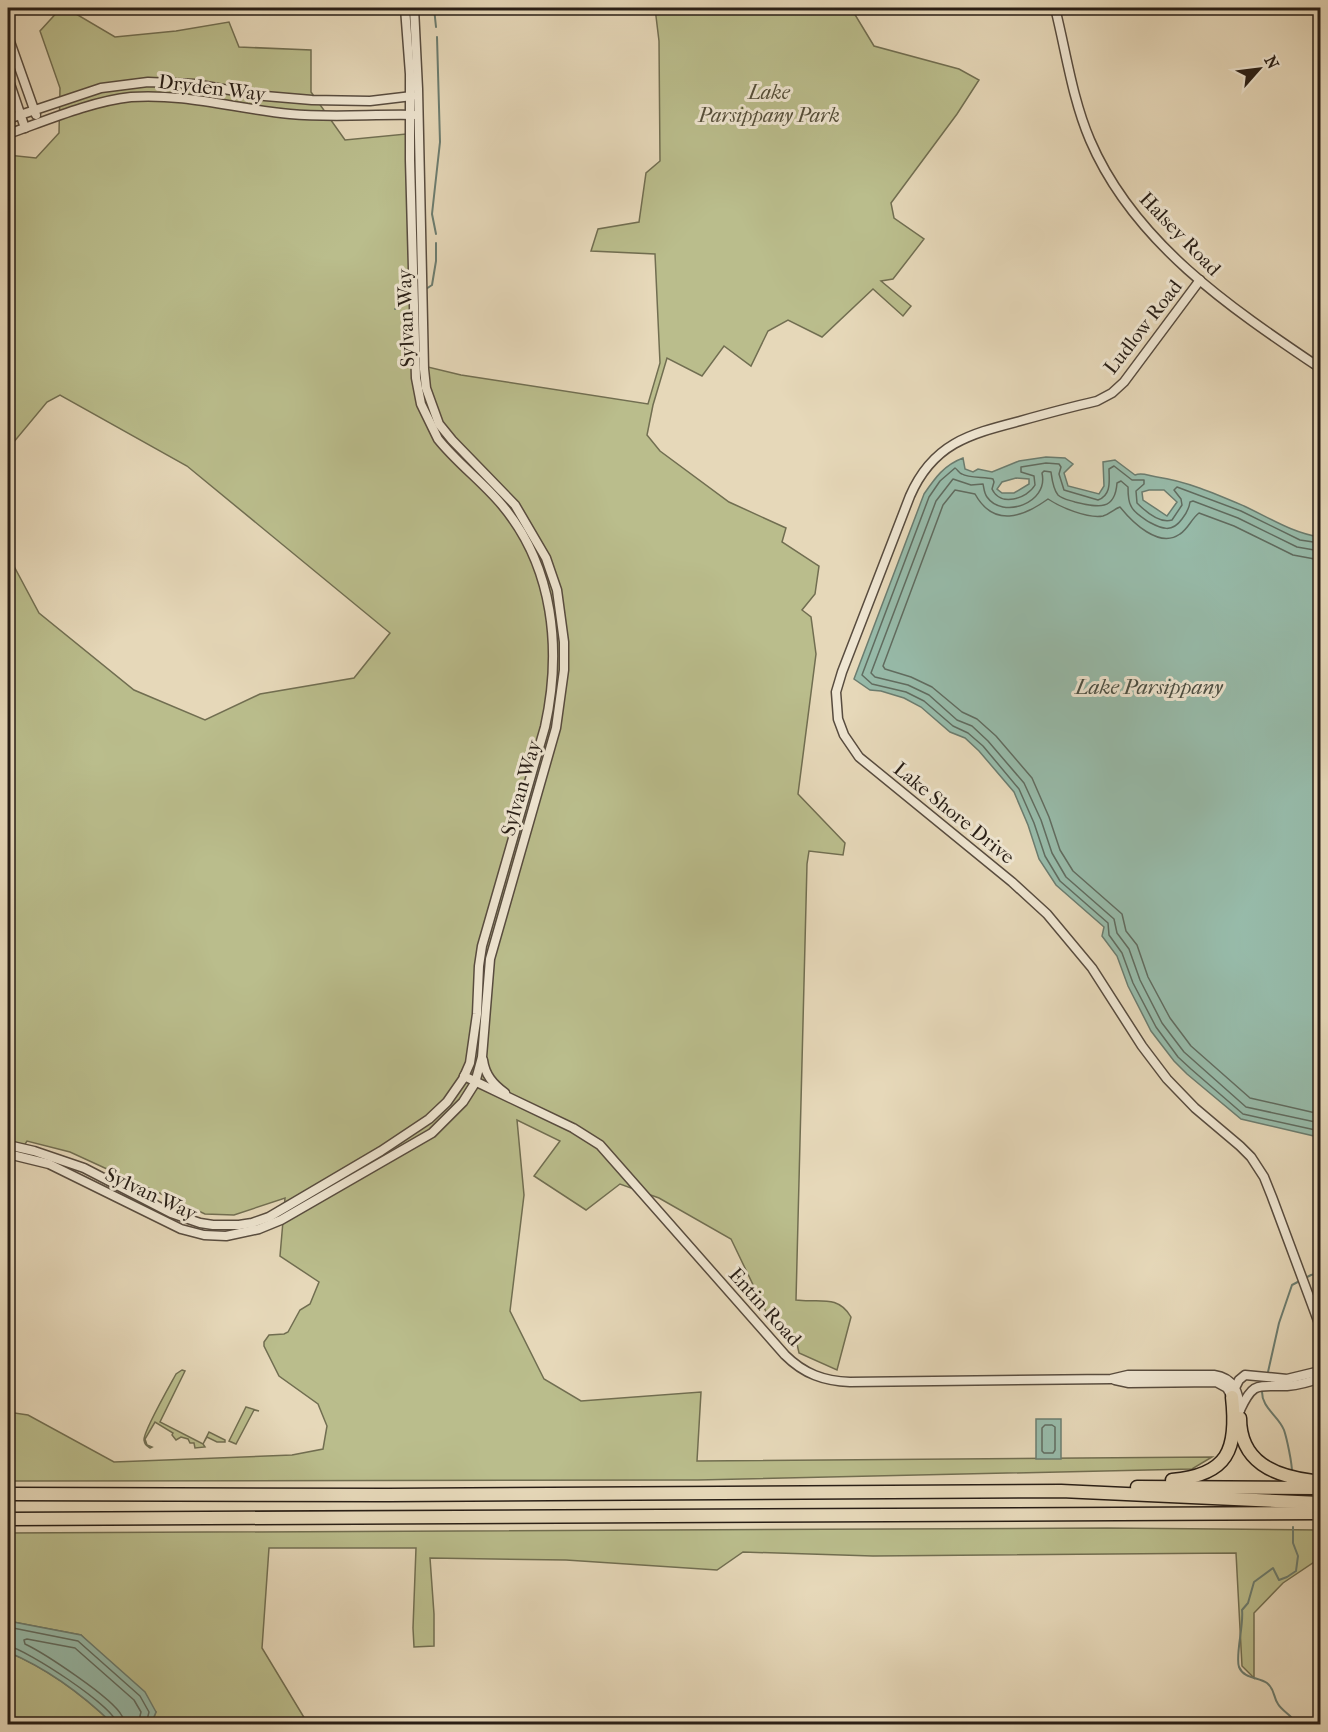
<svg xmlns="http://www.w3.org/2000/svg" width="1328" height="1732" viewBox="0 0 1328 1732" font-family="'IM FELL French Canon',serif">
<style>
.green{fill:#babd8c;stroke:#716e51;stroke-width:1.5}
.water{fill:#97bbaa;stroke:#6b7c6f;stroke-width:1.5;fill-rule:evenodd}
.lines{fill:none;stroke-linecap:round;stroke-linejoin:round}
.shore{stroke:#606c60;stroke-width:1.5}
.stream{stroke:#6b7c6f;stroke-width:2}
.minor-casing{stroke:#584c3f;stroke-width:11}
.highway-casing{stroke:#281e16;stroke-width:15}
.minor{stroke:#efe6d2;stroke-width:8}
.highway{stroke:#e6d8b9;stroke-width:12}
.labels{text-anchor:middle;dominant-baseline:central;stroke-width:6;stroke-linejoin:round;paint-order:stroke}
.street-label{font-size:20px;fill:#281e16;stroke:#efe6d2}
.park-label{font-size:20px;font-style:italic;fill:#544e39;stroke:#efe6d2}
.water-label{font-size:21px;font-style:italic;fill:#494d42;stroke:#efe6d2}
</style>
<rect width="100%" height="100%" fill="#e6d8b9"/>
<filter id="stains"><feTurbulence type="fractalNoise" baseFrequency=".00333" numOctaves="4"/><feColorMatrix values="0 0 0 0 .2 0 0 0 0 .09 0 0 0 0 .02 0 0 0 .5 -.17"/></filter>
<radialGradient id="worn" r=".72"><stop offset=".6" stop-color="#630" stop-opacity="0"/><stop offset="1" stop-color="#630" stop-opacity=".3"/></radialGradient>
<g class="green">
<path d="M61 8H66L115 37 176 31 229 22 239 47 311 50V92L345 140 406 134 411 363 461 375 648 404 660 363 655 254 591 251 598 229 639 222 646 173 660 161 659 41 655 8H777L778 11 823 8H851L874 46 959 69 979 80 957 114 891 203 894 218 924 239 893 279 881 281 911 306 903 316 873 289 822 337 788 320 768 331 751 366 724 346 702 376 667 358 653 405 647 435 660 451 729 502 786 528 782 542 819 566 815 594 802 610 811 617 816 654 798 794 845 843 843 855 809 851 807 864 796 1300C818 1303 838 1294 851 1317L837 1370 799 1353 795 1335 771 1322 731 1239 659 1198 620 1184 586 1210 534 1176 560 1141 517 1120 524 1195 510 1311 544 1379 581 1401 701 1392 697 1461 1212 1457 1192 1469 698 1480 8 1481V1412L28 1415 114 1462 292 1455 323 1449 327 1426 318 1404 279 1376 264 1346V1342L269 1335 284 1334 288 1332 300 1310 310 1304 319 1282 280 1256 285 1198 234 1215 205 1214 70 1152 27 1141 8 1170V555L39 613 134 690 205 720 260 694 354 678 390 633 187 466 60 395 47 402 8 449V155L36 158 59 133 60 88 40 31Z"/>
<path d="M182 1370 185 1371 160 1422 203 1444 209 1432 225 1440V1442H217L207 1437 203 1444 205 1447 195 1448 194 1443H190L188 1439 181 1437 176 1440 172 1435 173 1433 155 1422 145 1439 147 1445 152 1447 150 1448C146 1445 145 1445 144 1440 143 1432 170 1385 176 1374Z"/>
<polygon points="246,1407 259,1411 254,1410 236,1444 229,1441"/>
<polygon points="1107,1528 1320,1530 1320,1558 1283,1583 1254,1613 1254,1678 1242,1666 1236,1553 873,1556 743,1552 717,1570 566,1560 430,1558 434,1614 434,1646 414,1647 413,1628 416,1548 269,1548 262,1648 308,1724 151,1724 156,1712 81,1635 8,1621 8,1533"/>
<path d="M8 1652C46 1668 83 1695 113 1724H16L8 1722Z"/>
</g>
<g class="water">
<path d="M1046 457 1065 458 1073 464 1064 473 1068 486 1099 494 1104 486 1103 462 1115 460 1135 475C1143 472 1148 476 1157 477 1186 481 1216 494 1244 506 1270 518 1292 533 1320 537V1140L1318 1137 1241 1119 1187 1074 1174 1061 1151 1031 1128 986 1117 956 1102 936 1104 927 1056 885 1039 859 1028 825 1014 792 979 751 965 738 950 732 921 707 904 698 881 691 870 690 854 679 924 494C935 478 944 465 963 458L965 469 973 472 978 469 992 472 1019 461ZM1016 478 1029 479V484L1014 493H1002L997 489 1002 482ZM1149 490H1164L1177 502 1167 516 1143 500 1142 492Z"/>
<rect x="1036" y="1419" width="25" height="40"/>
<path d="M8 1621 81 1635 145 1692 156 1712 151 1724H113C83 1695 46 1668 8 1652Z"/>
</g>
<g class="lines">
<g class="shore">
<path d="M1320 543 1300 540 1241 511 1177 487 1174 490 1181 499 1182 505 1172 520C1160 524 1145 511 1137 503L1136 491 1144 484V480H1132L1114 466 1109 469C1109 480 1112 495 1098 500L1064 490 1059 474 1061 467 1059 464 1046 463 1021 467V472L1034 476 1035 485C1027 499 1000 507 992 489L994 482 993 479C984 477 968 478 962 474 959 473 958 470 955 468L940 481 929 497 862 675 872 684 906 692 924 701 953 726 968 733 983 746 1019 789 1034 823 1045 856 1060 881 1108 923 1109 935 1122 953 1133 983 1156 1027 1178 1057 1191 1069 1243 1114 1320 1131"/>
<path d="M1320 551 1297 547 1238 518 1193 501 1190 502C1189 509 1186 514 1182 519 1172 533 1162 529 1149 522 1143 518 1134 513 1131 506 1128 501 1128 493 1128 487L1121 481 1117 483C1115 512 1097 507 1075 502 1069 500 1062 499 1058 495 1053 489 1052 479 1051 472L1044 471 1042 473C1049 504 1002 519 987 497 984 493 984 488 983 484L971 485 953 479 936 501 871 673 875 677 908 685 929 695 957 720 972 726 988 741 1024 783 1041 820 1052 853 1066 877 1114 919 1117 933 1129 949 1140 980 1162 1023 1184 1052 1246 1107 1320 1123"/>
<path d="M1320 560 1293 555 1234 526 1199 513C1192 518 1188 529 1180 534 1159 549 1132 522 1120 507 1114 509 1110 514 1103 516 1088 519 1060 507 1048 499 1023 517 994 528 975 494L955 490 943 505 883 666 885 669 911 677 932 687 962 712 977 719 996 736 1032 778 1049 817 1060 850 1073 871 1122 914 1126 931 1137 945 1148 977 1170 1018 1191 1046 1250 1098 1320 1114"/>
<polygon points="1045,1425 1052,1425 1055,1427 1055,1450 1053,1453 1044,1453 1042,1451 1042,1428"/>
<polyline points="8,1627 78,1641 140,1696 149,1712 146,1724"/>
<path d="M8 1646C26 1649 115 1707 117 1724"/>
<path d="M124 1724C124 1720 125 1719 122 1716 113 1698 44 1653 25 1644L24 1640 27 1639 75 1648 134 1700 141 1712 138 1724"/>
</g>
<g class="stream">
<polyline points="434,8 436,27"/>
<polyline points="436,234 432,214 440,142 437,37"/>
<polyline points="426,289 432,285 436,261 436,243"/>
<polyline points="395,309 410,299"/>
<polyline points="1268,1372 1279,1323 1292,1285 1311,1275 1320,1273"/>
<path d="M1262 1390C1261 1408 1278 1415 1284 1430 1287 1439 1292 1463 1292 1472"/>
<path d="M1291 1717C1287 1713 1281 1709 1278 1704 1273 1697 1275 1689 1267 1683 1258 1677 1244 1679 1239 1667 1235 1656 1244 1625 1242 1610L1248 1603 1254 1582 1273 1568 1279 1580 1287 1577 1296 1571 1298 1556 1293 1543V1527"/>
</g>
<defs>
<g id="minor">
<path d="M1055 8C1066 51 1072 98 1090 140 1134 243 1231 308 1320 368"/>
<polyline points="8,36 36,115"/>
<polyline points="8,78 25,128"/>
<polyline points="8,119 101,88 148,82 194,84 265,96 312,100 370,101 412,96"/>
<path d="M8 134C45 121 92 101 131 97 184 93 237 109 290 114 331 118 373 114 414 115"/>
<path d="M1200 280 1124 382 1112 393 1097 401C1071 407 1045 414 1020 421 970 434 933 443 910 496L842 672 836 692 838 719 844 735 859 757 1012 882 1047 914 1092 968 1142 1046 1167 1079 1195 1108 1240 1146 1251 1157 1264 1177 1272 1197 1320 1326"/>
<path d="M483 1060C485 1075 493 1084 505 1093"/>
<path d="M464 1076 573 1128 600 1145 785 1355C804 1374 824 1381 850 1382L1111 1379 1128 1375H1214C1234 1378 1239 1392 1240 1410"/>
<path d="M8 1145 34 1151 84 1168 171 1213 200 1223 213 1225H239L252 1223 269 1217 381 1151 429 1119 447 1102 463 1079 470 1063 477 1014 479 966 482 946 545 727C562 650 554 567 502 505 482 481 457 463 438 439L421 404 416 378 410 160V74L405 8"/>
<polyline points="8,1154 49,1164 181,1229 204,1235 226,1236 259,1229 281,1220 432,1133 463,1102 475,1083 482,1057 490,959 556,728 564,670 564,642 557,590 546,558 515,505 452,440 439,424 426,388 424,369 418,89 414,8"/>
<polyline points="1115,1380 1129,1383 1216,1382 1227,1388 1232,1397"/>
<polyline points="1234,1390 1239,1380 1245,1375 1287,1379 1320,1371"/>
<path d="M1240 1410C1254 1380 1258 1387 1287 1386 1298 1385 1310 1382 1320 1378"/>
</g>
<g id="highway">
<path d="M1240 1418C1240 1462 1274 1476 1313 1481"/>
<path d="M1172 1480C1228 1475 1238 1450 1232 1397"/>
<polyline points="1137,1487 1320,1488"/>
<polyline points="8,1494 388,1495 1061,1491 1320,1503"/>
<polyline points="8,1519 1320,1513"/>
</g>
</defs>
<use href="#minor" class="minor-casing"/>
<use href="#highway" class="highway-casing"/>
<use href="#minor" class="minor"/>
<use href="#highway" class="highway"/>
</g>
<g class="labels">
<g class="street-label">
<text transform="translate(212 88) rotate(7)">Dryden Way</text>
<text transform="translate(1180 234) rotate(46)">Halsey Road</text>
<text transform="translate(406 318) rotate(-92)">Sylvan Way</text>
<text transform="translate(1143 327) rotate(-52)">Ludlow Road</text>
<text transform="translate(521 788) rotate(-74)">Sylvan Way</text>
<text transform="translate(954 813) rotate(39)">Lake Shore Drive</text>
<text transform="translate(151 1194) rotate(25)">Sylvan Way</text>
<text transform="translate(765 1307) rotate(48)">Entin Road</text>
</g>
<g class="park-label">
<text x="769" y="92">Lake<tspan x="769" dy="23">Parsippany Park</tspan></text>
</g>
<g class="water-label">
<text x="1149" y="687">Lake Parsippany</text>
</g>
</g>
<rect width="1328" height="1732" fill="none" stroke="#e6d8b9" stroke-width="30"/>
<rect x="9" y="9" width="1310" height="1714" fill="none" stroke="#281e16" stroke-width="3"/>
<rect x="15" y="15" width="1298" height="1702" fill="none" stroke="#281e16" stroke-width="1.5"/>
<g transform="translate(1259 69) rotate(62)" stroke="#efe6d2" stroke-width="4.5" paint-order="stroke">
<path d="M0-4.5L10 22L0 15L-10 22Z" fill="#281e16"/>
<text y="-9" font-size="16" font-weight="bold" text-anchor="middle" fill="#281e16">N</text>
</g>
<rect width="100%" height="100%" filter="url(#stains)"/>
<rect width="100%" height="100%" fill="url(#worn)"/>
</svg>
